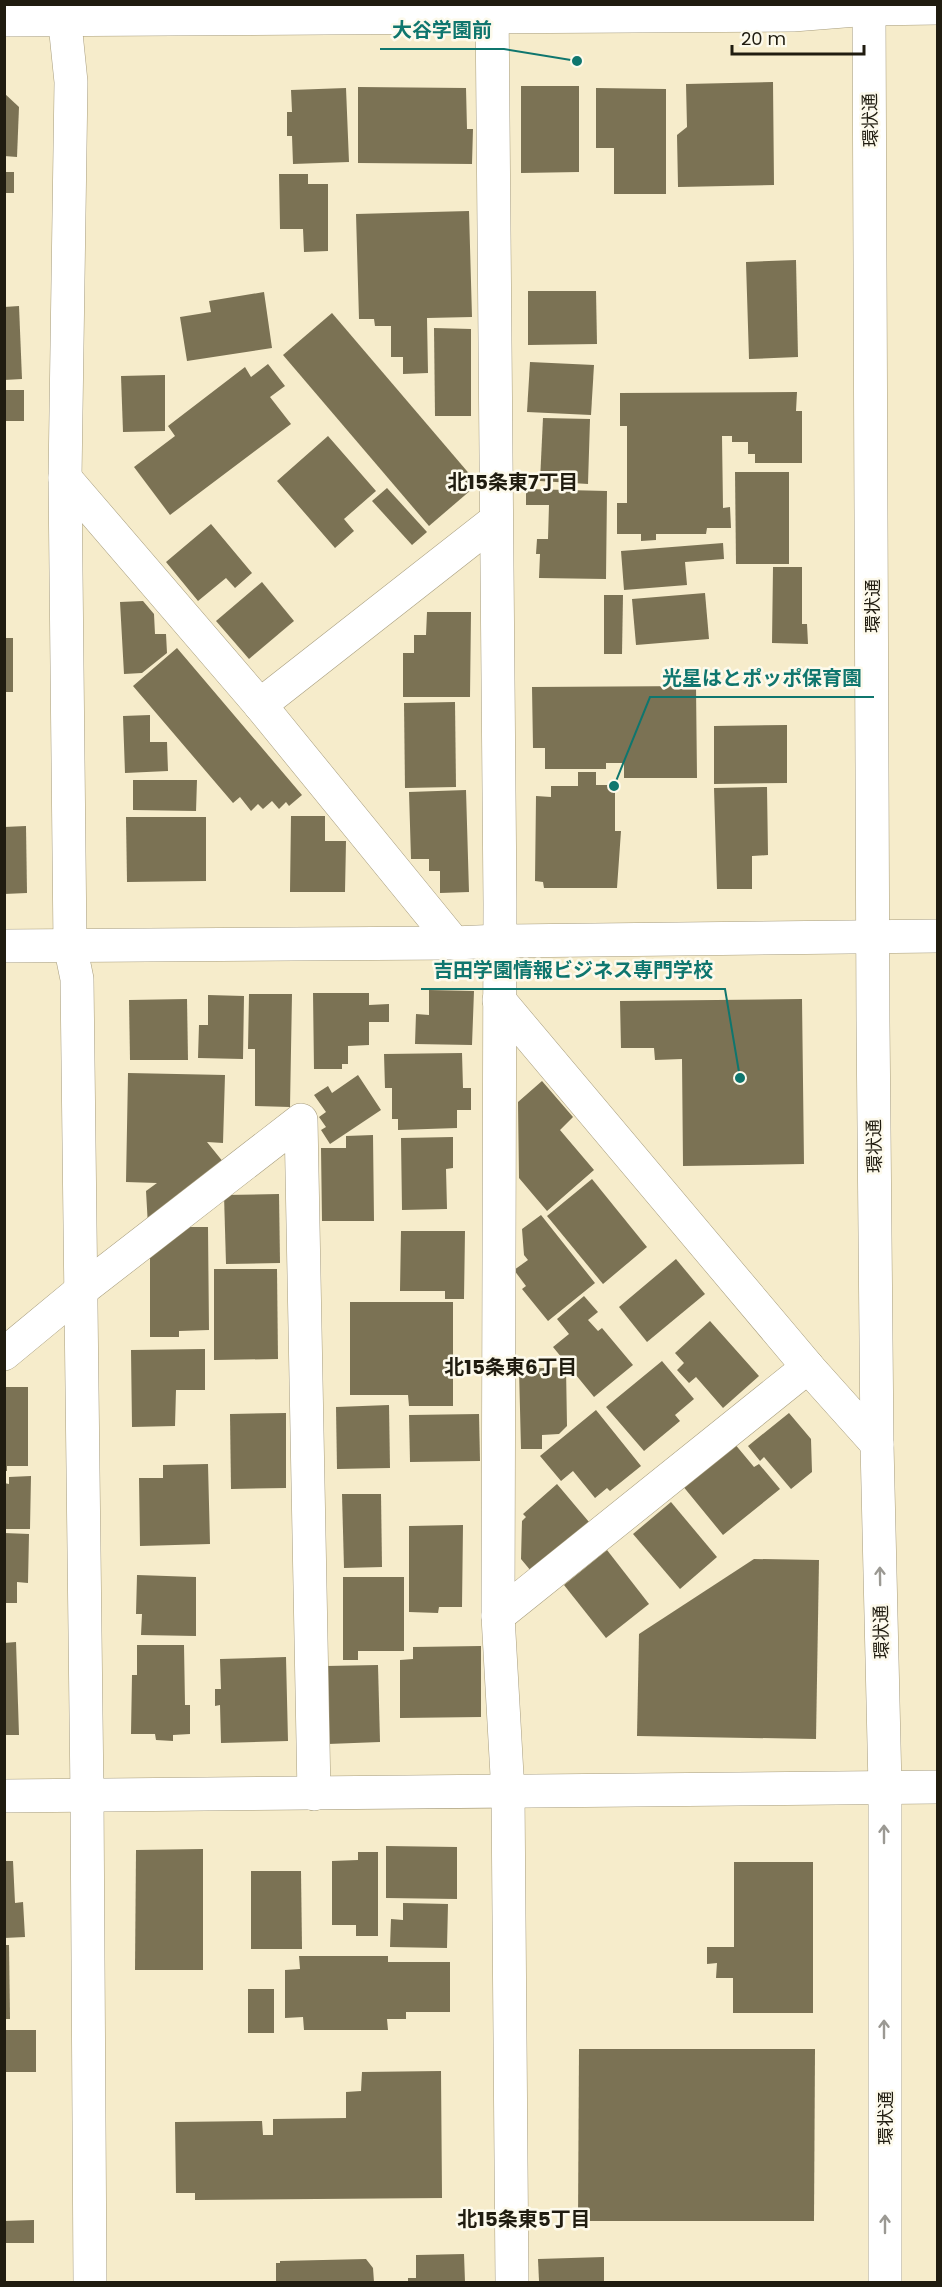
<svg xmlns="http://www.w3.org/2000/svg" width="942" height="2287" viewBox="0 0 942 2287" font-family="Poppins,'Noto Sans JP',sans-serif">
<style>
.building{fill:#7b7254}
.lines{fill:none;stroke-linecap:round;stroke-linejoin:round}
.minor-casing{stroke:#a79d7e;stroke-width:34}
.major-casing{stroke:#a79d7e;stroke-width:34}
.minor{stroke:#fff;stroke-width:33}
.major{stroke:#fff;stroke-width:33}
.oneway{stroke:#9b9993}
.labels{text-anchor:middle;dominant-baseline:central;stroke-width:5;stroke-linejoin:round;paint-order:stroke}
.street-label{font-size:18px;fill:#201c10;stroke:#fdfaec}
.neighbourhood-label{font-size:20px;font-weight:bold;fill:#201c10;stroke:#fdfaec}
.leader{fill:none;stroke:#0f766e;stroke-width:2}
.callout-dot{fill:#0f766e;stroke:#fdfaec;stroke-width:2}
.callout-label{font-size:20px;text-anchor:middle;font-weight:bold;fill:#0f766e;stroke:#fdfaec;stroke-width:5;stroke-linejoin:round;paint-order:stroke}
</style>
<rect width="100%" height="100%" fill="#f6eccb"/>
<g class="building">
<polygon points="773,82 774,185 678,187 677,135 687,127 686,84"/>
<polygon points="521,86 579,86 579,172 521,173"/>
<polygon points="358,87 466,88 467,129 473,129 472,164 358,163"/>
<polygon points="346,88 349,162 293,164 292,136 287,136 287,112 292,112 291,90"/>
<polygon points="596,88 666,89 666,194 614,194 614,148 596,148"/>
<polygon points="4,93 19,107 17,157 4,156"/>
<rect x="4" y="172" width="10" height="21"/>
<polygon points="279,174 308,174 308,184 328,184 328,251 304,252 303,229 280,229"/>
<polygon points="469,211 472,317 427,318 428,373 403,374 403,357 391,357 391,326 375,326 374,319 359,319 356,214"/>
<polygon points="796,260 798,357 749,359 746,262"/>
<polygon points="528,291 596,291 597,344 528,345"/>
<polygon points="264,292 272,348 187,361 180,317 211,312 209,301"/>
<polygon points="19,306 22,379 4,380 4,307"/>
<polygon points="332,313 478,484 429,526 283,355"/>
<polygon points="434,328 471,329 471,416 435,416"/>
<polygon points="530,362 594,365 591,415 527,412"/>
<polygon points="268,364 285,386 270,397 291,424 170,515 134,467 175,436 168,426 245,367 251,377"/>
<polygon points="165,375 165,431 123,432 121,376"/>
<rect x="4" y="390" width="20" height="31"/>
<polygon points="797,392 796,411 802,411 802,463 755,463 755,454 748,454 748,442 732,442 732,436 722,436 723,508 730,507 731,528 707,528 706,534 656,534 656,540 641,541 641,534 617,534 617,503 627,503 627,426 620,426 620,393"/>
<polygon points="543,418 590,419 588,484 540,481"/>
<polygon points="328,436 376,491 344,519 354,531 335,548 277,481"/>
<polygon points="735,472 789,472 789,564 736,564"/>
<polygon points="387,488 427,532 412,545 372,501"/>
<polygon points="526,489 607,491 606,579 539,578 540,554 536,554 537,539 548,539 549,505 526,505"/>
<polygon points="211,524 252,573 235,588 226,578 198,601 166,562"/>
<polygon points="723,543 724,559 685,562 687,585 624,590 621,551"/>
<polygon points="773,567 802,567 802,624 807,624 808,644 772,643"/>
<polygon points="262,582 294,621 249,659 216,621"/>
<polygon points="705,593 709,639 636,645 632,599"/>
<polygon points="604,595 623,595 622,654 604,654"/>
<polygon points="143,601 154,614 155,634 166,634 167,653 142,673 124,674 120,602"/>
<polygon points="427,612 471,612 470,697 403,697 403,653 414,653 414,635 426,635"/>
<rect x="4" y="638" width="9" height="54"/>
<polygon points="177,648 302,795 289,806 286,802 279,809 272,801 263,809 258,804 251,811 240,797 233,803 133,686"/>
<polygon points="696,686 697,778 624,778 624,763 606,763 606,769 545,769 545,748 533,748 532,687"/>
<polygon points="455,702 456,787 405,788 404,703"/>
<polygon points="150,715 150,742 167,742 168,771 125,773 123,716"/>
<polygon points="787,725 787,783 714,784 714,726"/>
<polygon points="578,772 596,772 596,785 615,785 615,831 621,831 617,888 544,888 543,882 535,881 536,796 551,797 551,786 578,786"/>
<polygon points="133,780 197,780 196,811 133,810"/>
<polygon points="767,787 768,855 752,856 752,889 717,889 714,788"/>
<polygon points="466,790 469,892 440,893 440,871 429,871 429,859 411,859 409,792"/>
<polygon points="291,816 325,816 325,841 346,841 345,892 290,892"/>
<polygon points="126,817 206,817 206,881 127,882"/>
<polygon points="26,826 27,893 4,894 4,827"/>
<polygon points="429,990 474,991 472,1045 415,1044 416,1014 429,1015"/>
<polygon points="313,993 369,993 369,1005 389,1004 389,1022 369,1022 369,1045 348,1046 348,1064 342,1064 342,1069 314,1069"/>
<polygon points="249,994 292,994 290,1107 255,1106 255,1049 248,1049"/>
<polygon points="208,995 244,996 243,1059 198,1058 199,1025 208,1025"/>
<polygon points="187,999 188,1060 130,1060 129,1000"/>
<polygon points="802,999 804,1164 683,1166 682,1059 655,1060 654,1048 621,1048 620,1001"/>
<polygon points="462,1053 463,1088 471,1088 471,1110 457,1110 457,1128 398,1130 398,1119 392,1119 392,1088 385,1088 384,1054"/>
<polygon points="128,1073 225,1075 223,1143 207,1142 224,1163 148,1226 146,1191 157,1183 126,1182"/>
<polygon points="358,1075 381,1110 330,1144 321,1130 326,1127 319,1117 326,1112 314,1095 328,1086 332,1093"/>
<polygon points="542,1081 573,1117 560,1130 594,1170 547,1211 519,1178 518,1102"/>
<polygon points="373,1135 374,1221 322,1221 321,1148 346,1148 346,1136"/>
<polygon points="453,1137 453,1168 446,1169 447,1209 402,1210 401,1138"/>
<polygon points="592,1179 647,1247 603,1284 547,1216"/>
<polygon points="279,1194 280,1263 226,1264 224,1195"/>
<polygon points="541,1215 595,1283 548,1321 522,1289 526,1286 514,1270 528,1260 524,1255 522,1229"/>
<polygon points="176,1227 208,1227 209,1330 179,1331 179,1337 150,1337 150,1249"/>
<polygon points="401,1231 465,1231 464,1299 445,1299 445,1291 400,1291"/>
<polygon points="676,1259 705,1294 647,1342 619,1307"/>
<polygon points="214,1269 277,1269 278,1359 214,1360"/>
<polygon points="584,1296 598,1312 588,1320 598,1331 602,1328 633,1365 594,1397 553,1347 569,1334 557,1319"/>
<polygon points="350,1302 453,1302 453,1406 409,1406 408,1395 350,1395"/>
<polygon points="710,1321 759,1376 723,1408 696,1377 689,1383 677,1370 684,1363 675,1353"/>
<polygon points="205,1349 205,1390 176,1390 175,1426 132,1427 131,1350"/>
<polygon points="662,1361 694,1399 675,1415 680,1421 644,1451 606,1407"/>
<polygon points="566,1367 567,1426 559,1434 542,1435 542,1449 521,1449 519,1369"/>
<polygon points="4,1387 28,1387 28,1466 7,1466 7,1471 4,1471"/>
<polygon points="389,1405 390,1468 337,1469 336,1407"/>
<polygon points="596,1410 641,1466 610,1491 607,1488 595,1498 573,1471 561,1481 540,1456"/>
<polygon points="286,1413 286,1488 231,1489 230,1414"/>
<polygon points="789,1413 811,1439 812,1472 791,1489 764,1457 760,1461 748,1446"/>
<polygon points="479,1414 480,1461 410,1462 409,1415"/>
<polygon points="734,1443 754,1467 759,1464 780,1489 723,1535 682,1485"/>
<polygon points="208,1464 210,1544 140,1546 139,1478 163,1478 163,1465"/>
<polygon points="31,1476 30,1529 4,1529 4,1483 9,1484 9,1477"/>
<polygon points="557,1484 589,1522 531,1571 521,1559 522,1521 526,1517 523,1514"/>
<polygon points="342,1494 381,1494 382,1567 344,1568"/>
<polygon points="671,1502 717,1557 680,1589 633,1534"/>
<polygon points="463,1525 462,1607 439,1607 438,1613 409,1612 409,1526"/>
<polygon points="4,1533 29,1534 28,1583 17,1582 17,1603 4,1603"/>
<polygon points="607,1550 649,1604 606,1638 564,1585"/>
<polygon points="754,1559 819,1560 816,1739 637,1736 639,1634"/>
<polygon points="137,1575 196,1577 196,1636 141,1635 142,1614 136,1614"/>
<polygon points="343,1577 404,1577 404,1651 358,1651 358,1660 343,1660"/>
<polygon points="16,1642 19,1735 4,1735 4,1643"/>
<polygon points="137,1645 184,1645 185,1705 190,1705 190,1734 173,1735 173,1741 156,1740 155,1734 131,1734 132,1675 137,1675"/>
<polygon points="481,1646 481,1717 400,1718 400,1660 413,1659 413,1647"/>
<polygon points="286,1657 288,1741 221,1743 220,1705 215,1706 215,1689 221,1689 220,1659"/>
<polygon points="378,1665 380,1742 328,1744 326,1666"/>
<polygon points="386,1846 457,1847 457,1899 386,1898"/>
<polygon points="203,1849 203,1970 135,1970 136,1850"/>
<polygon points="358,1852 378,1852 378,1936 356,1936 356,1925 332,1925 332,1861 358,1860"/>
<polygon points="4,1861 13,1861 15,1903 23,1902 25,1937 4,1938"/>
<polygon points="734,1862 813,1862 813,2013 733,2013 733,1978 716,1978 717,1963 707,1964 707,1947 734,1947"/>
<polygon points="251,1871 301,1871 302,1949 251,1949"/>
<polygon points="403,1903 448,1904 447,1948 390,1947 391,1919 403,1920"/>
<polygon points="4,1945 9,1945 10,2019 4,2019"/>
<polygon points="299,1956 388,1956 388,1962 450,1962 450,2012 406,2012 406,2019 387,2019 388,2030 304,2030 303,2017 285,2018 285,1970 300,1969"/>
<rect x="248" y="1989" width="26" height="44"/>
<rect x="4" y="2030" width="32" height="42"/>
<polygon points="579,2049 815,2049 814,2221 578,2221"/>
<polygon points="441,2071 442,2198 195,2200 195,2193 176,2193 175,2122 262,2121 263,2135 273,2135 273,2119 346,2118 346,2092 361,2091 362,2072"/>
<polygon points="34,2220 34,2243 4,2243 4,2221"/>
<polygon points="464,2254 465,2282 408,2282 408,2278 416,2278 416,2255"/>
<polygon points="604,2257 604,2282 539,2281 538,2259"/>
<polygon points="366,2259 373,2268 374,2282 276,2282 276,2263 280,2263 280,2261"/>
</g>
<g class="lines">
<defs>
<g id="minor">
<polyline points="63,4 71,82 65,478 70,945 77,979 87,1795 90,2282"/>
<polyline points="492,4 500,903 498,1616 508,1793 512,2282"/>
<polyline points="869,9 873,1022 877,1444 885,1787 885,2282"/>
<polyline points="65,478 260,705 454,943"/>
<polyline points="260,705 496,520"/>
<polyline points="4,946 454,943 500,941 938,936"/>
<polyline points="499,1000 808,1367 877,1444"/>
<polyline points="4,1354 79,1292 301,1120 314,1794"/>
<polyline points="498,1616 808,1367"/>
<polyline points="4,1796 938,1787"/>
</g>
<polyline id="major" points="4,20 793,15 869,9 938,8"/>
</defs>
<use href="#minor" class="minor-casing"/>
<use href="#major" class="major-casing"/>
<use href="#minor" class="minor"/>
<use href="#major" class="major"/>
</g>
<defs><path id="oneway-shaft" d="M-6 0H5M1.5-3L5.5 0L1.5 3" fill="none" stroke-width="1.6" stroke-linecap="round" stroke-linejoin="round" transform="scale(1.5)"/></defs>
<g class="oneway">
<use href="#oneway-shaft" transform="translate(880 1576) rotate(-91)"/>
<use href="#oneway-shaft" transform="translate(884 1834) rotate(-90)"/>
<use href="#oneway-shaft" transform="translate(884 2029) rotate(-90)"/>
<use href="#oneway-shaft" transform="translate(885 2224) rotate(-90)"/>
</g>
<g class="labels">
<g class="street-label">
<text transform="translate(870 120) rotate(-91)">環状通</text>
<text transform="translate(872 606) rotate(-90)">環状通</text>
<text transform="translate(874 1146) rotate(-91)">環状通</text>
<text transform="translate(881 1632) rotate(-91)">環状通</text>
<text transform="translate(885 2118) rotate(-90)">環状通</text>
</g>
<g class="neighbourhood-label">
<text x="513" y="482">北15条東7丁目</text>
<text x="511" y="1367">北15条東6丁目</text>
<text x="524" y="2219">北15条東5丁目</text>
</g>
</g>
<path class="leader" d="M577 61L504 49H380M614 786L650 697H874M740 1078L725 989H421"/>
<g class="callout-dot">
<circle cx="577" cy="61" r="6"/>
<circle cx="614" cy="786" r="6"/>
<circle cx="740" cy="1078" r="6"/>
</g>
<g class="callout-label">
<text x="442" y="37">大谷学園前</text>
<text x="762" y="685">光星はとポッポ保育園</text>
<text x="573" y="977">吉田学園情報ビジネス専門学校</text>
</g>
<rect width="942" height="2287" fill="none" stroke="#201c10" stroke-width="12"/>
<path d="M732 45v9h132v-9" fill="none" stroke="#201c10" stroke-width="3"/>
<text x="741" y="45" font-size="18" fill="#201c10" stroke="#fdfaec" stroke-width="4.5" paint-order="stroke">20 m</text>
</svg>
